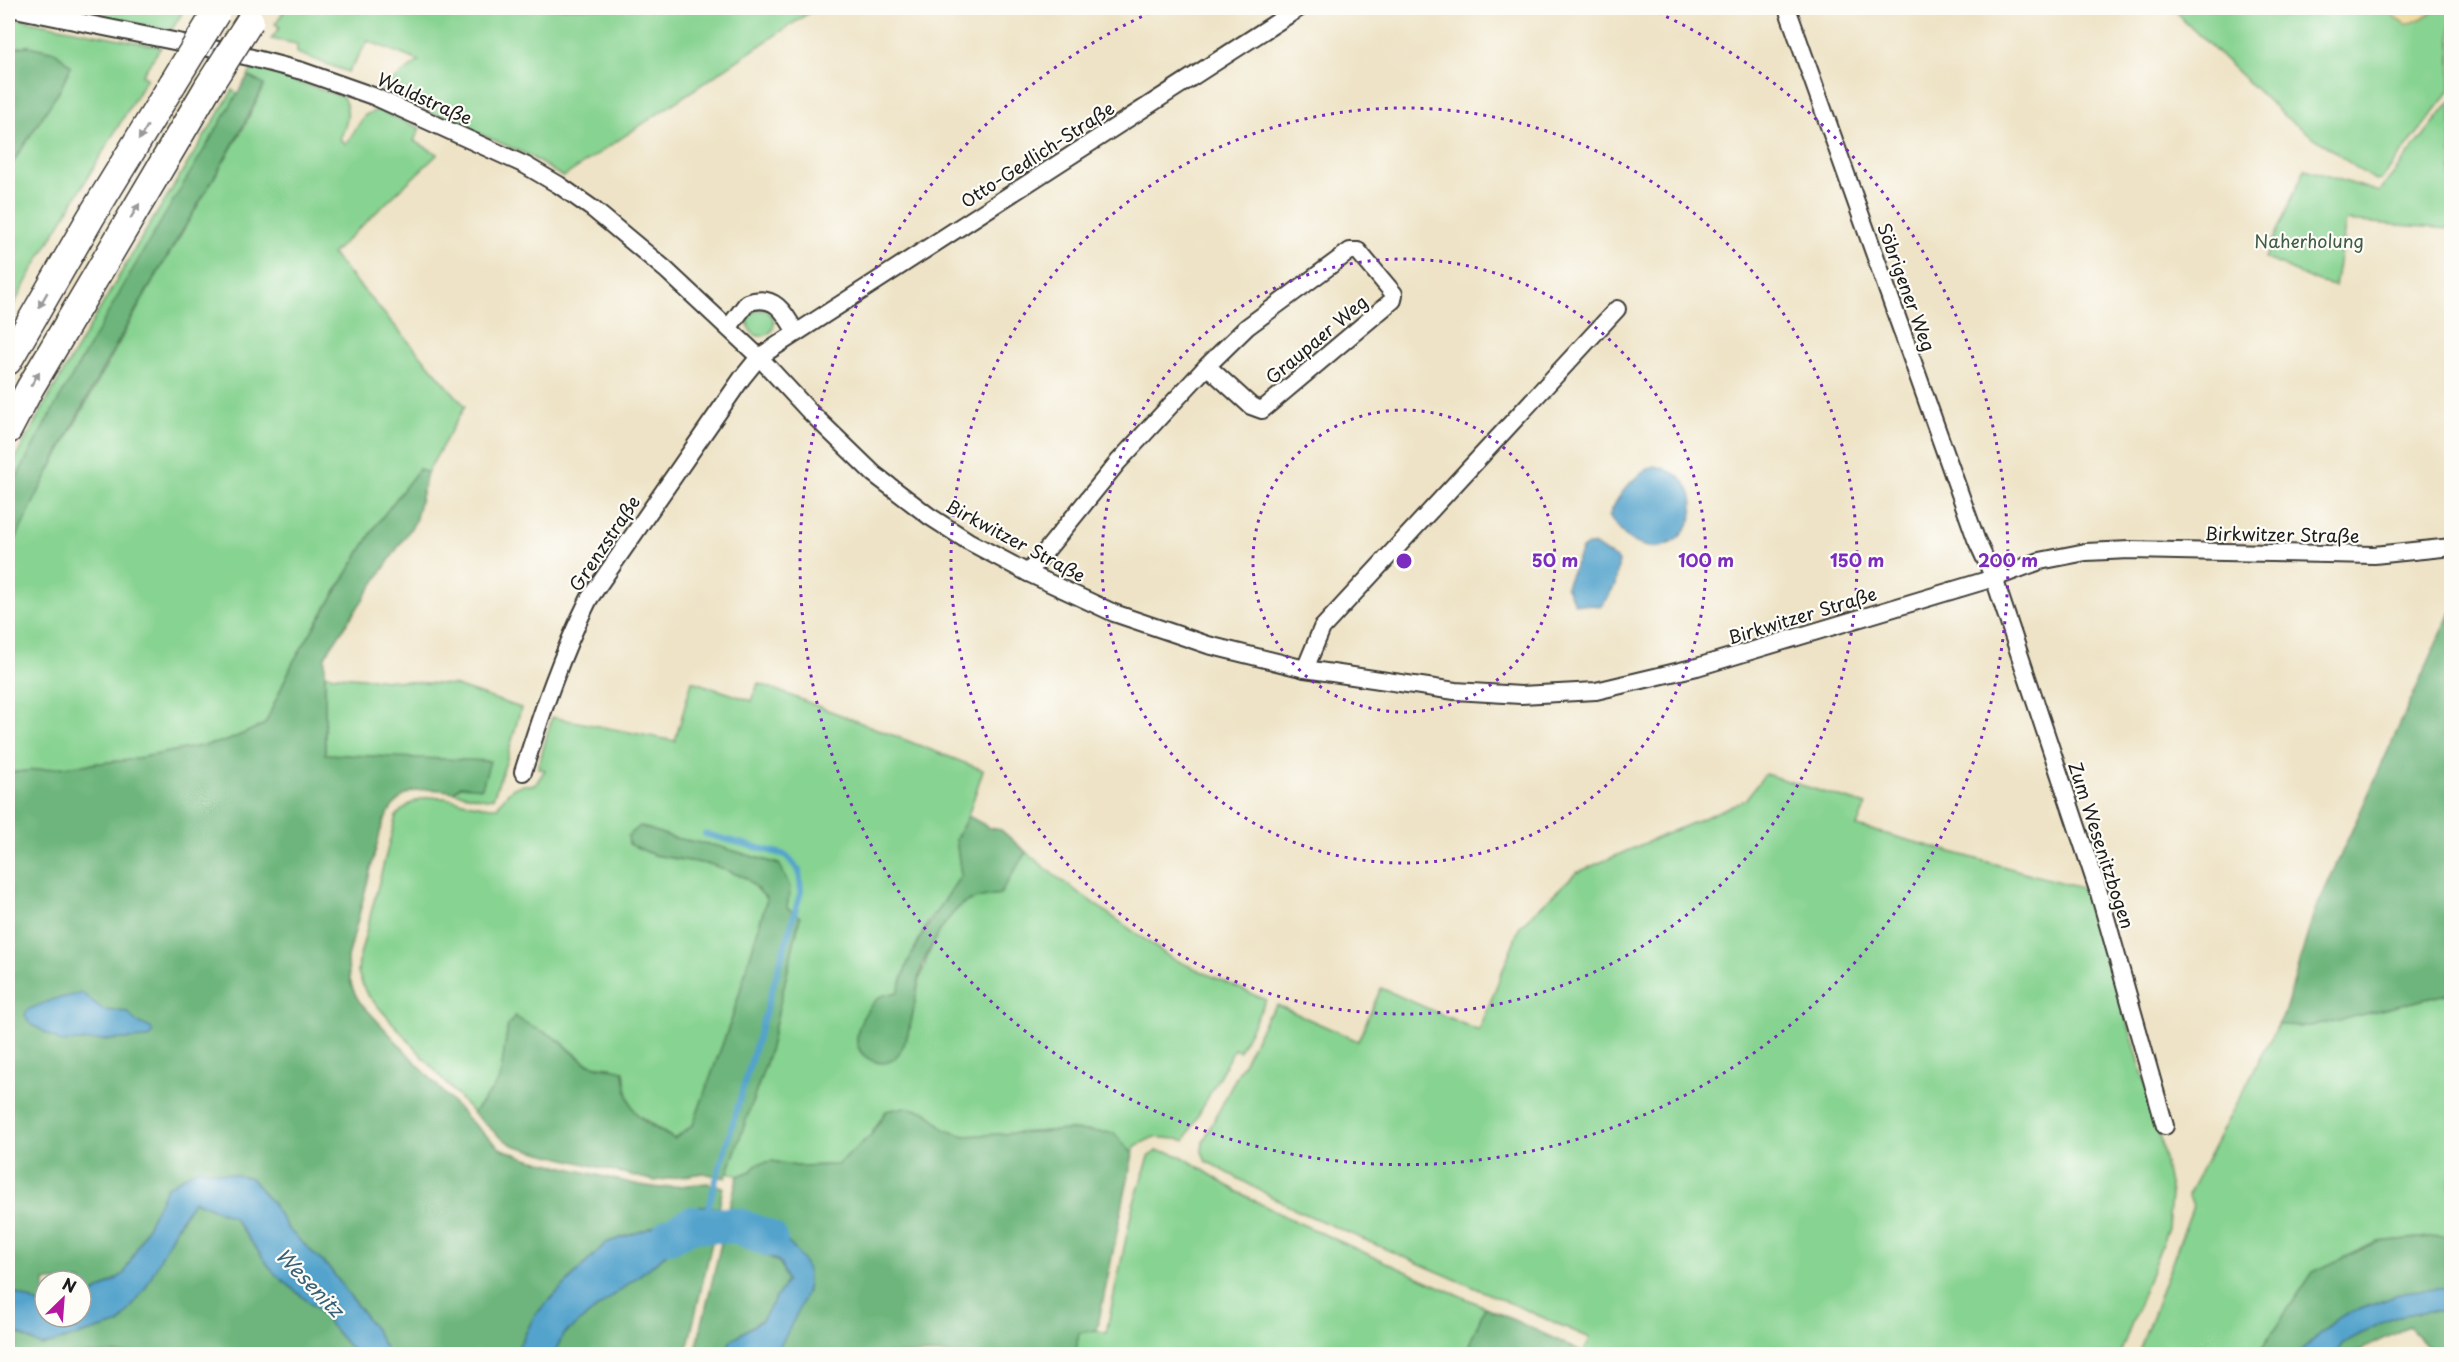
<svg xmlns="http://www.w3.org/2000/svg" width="2459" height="1362" viewBox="0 0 2459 1362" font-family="'Playpen Sans',sans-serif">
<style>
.green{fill:#87d391;stroke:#527856;stroke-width:1.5}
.forest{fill:#6db57b;stroke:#44684c;stroke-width:1.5}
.sand{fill:#eeda9e;stroke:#857b5d;stroke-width:1.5}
.water{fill:#52a3cc;stroke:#376074;stroke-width:1.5}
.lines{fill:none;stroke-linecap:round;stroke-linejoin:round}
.stream{stroke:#52a3cc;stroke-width:6}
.river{stroke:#52a3cc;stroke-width:36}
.minor-casing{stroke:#3c3a36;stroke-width:20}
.trunk-casing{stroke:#3c3a36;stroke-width:30}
.minor{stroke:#fff;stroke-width:16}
.trunk{stroke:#fff;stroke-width:27}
.trunk-bridge-casing{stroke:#3c3a36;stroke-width:30;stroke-linecap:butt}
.trunk-bridge{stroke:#fff;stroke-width:27}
.oneway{fill:#999}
.ring{fill:none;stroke:#7b2cbf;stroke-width:3;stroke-dasharray:3 6}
.labels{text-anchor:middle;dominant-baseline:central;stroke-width:4.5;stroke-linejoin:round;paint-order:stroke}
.street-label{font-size:18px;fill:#1c1c1c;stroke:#fdfcf7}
.park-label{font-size:18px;fill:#415c45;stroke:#fdfcf7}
.water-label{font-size:20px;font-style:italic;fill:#376074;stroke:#fdfcf7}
.centre{fill:#7b2cbf;stroke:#fdfcf7;stroke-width:3}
.ring-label{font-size:18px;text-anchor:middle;font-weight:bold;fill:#7b2cbf;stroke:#fdfcf7;stroke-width:4.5;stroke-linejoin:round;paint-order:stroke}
</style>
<rect width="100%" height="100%" fill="#fdfcf7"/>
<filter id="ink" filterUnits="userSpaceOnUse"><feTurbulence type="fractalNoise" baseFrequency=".0167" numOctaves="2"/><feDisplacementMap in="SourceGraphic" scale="12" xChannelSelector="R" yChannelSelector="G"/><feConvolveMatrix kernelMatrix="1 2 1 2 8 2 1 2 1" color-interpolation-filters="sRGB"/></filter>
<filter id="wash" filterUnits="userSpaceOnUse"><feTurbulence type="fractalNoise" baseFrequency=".008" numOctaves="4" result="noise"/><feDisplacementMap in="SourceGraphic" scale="24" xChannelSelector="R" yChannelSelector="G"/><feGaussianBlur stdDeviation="1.35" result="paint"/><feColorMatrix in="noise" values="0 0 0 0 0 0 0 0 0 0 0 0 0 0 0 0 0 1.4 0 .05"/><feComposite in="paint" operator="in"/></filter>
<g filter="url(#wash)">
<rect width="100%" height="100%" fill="#eee3c6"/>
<g class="green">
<polygon points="61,8 193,8 185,8 171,31"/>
<polygon points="286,8 816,8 563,177 528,155 380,90 419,61 368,41 348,72 297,53 297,44 271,39 280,27 275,24"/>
<polygon points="2174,8 2397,8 2429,15 2436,8 2451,8 2451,90 2381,180 2375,181 2284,116 2182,19"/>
<polygon points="8,17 161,47 142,75 147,78 33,269 8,316 8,170 61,88 71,66 55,52 28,46 8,49"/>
<path d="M253 67 343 97C351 113 347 123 340 139L346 144 365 115 377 110 420 128 414 141 438 154 332 254 465 406 427 473 419 469 377 524 293 662 265 724 227 741 128 760 8 773V556L34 499 144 297 244 127 264 85 248 76Z"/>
<path d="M233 90 238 94C159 226 80 358 8 494V472L47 400 136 247Z"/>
<polygon points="2451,101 2451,229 2346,221 2335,286 2318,282 2265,258 2305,169 2379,192"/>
<circle cx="761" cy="323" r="13"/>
<polygon points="325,675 453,685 521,708 506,762 493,798 486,799 454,792 460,786 325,754"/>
<path d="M692 681 752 701 758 683 983 770 968 816 956 839 961 875 946 900 929 920 908 962 898 992 910 1029C914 992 931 925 964 903 973 897 990 896 1000 894L1026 852 1054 875 1171 958 1266 1000 1239 1051 1234 1049 1185 1140 1154 1137 1135 1146 1133 1154 1114 1133 1070 1130 965 1136 945 1130 927 1112 886 1111 871 1135 837 1165 796 1166 772 1161 757 1164 751 1171 738 1176 728 1172 767 1060 800 917 786 908 790 887 779 864 717 846 674 838 640 826 629 844 654 855 713 865 746 878 767 899 732 1018 693 1125 674 1139 634 1112 626 1090 611 1067C580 1066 580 1055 557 1039 544 1030 528 1027 515 1016L508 1025 500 1080 473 1113 366 993 358 973 359 959 396 816C429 780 457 807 497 807 509 791 512 783 535 785L545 770 538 768 552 717 675 741Z"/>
<polygon points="1765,774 1866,805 1857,826 2085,889 2133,1040 2158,1128 2171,1195 2168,1228 2120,1354 1583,1354 1590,1338 1296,1210 1206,1161 1202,1152 1203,1142 1267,1017 1277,1005 1358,1041 1381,988 1479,1031 1520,926 1576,873 1745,800"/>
<polygon points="2451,993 2451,1235 2377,1242 2313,1272 2258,1354 2138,1354 2193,1206 2188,1195 2278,1025 2314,1026"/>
<polygon points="1156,1151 1168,1152 1183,1157 1236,1191 1288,1218 1485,1307 1465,1354 1075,1354 1079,1333 1097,1330 1106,1333 1133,1205 1149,1157"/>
</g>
<g class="forest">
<polygon points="28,46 55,52 71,66 61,88 8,170 8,49"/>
<path d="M248 76 264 85C229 157 185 225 145 294 96 379 49 467 8 556V494L46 422 141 255Z"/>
<path d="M419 469 427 473 415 522 325 656V754L490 761 482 788 460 786 454 792C418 785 398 789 382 825L348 958C348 975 350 986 359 1001L467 1118 500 1148 526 1158 639 1185 661 1188 707 1183 723 1187 719 1208 701 1206 645 1230 606 1243 535 1315 515 1354H388L376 1331 330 1269 288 1229 272 1203 167 1187 124 1274 87 1298 81 1300V1281H45V1306L8 1290V773L128 760 227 741 265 724 293 662 377 524Z"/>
<polygon points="2451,612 2451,993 2314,1026 2278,1025 2284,1014 2313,916"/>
<path d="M968 816 990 828 1001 830 1026 852 1000 894C990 896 974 897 965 903 949 912 930 946 923 963 913 989 914 1083 869 1059 844 1045 863 1009 880 997 885 994 893 994 898 992L908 962 920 938 961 875 956 839Z"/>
<path d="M640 826 674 838 717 846 780 865 790 887 787 908 800 917 767 1060 726 1178 703 1173 655 1181 541 1153 513 1145 500 1137 473 1113 500 1080 508 1025 515 1016C529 1027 543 1030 557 1039 568 1046 576 1058 587 1063 596 1068 612 1067 624 1071 628 1116 638 1118 674 1139L693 1125 732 1018 767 899 746 878 713 865 654 855 629 844 628 836Z"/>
<polygon points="905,1107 927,1112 945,1130 965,1136 1070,1130 1114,1133 1133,1154 1097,1330 1079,1333 1075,1354 776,1354 807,1291 744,1216 728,1211 738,1176 751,1171 757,1164 772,1161 796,1166 837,1165 871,1135 886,1111"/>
<polygon points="193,1201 233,1217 274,1273 317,1309 355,1354 8,1354 8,1328 42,1346 120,1323"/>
<polygon points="2451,1235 2451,1288 2339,1317 2298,1354 2258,1354 2313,1272 2377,1242"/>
<polygon points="713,1238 686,1354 554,1354 563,1335 682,1242"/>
<polygon points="722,1239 739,1240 780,1263 787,1281 762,1320 730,1341 728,1354 695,1354"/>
<polygon points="1485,1307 1584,1352 1583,1354 1465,1354"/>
<polygon points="2451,1310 2451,1354 2434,1354 2409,1327 2352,1354 2335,1354 2343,1343 2393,1317 2427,1311"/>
</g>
<polygon class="sand" points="2388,8 2436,8 2429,15 2407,25 2393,16"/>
<g class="water">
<path d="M1654 466C1729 482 1681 577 1628 538 1621 533 1615 524 1609 517 1617 495 1633 476 1654 466Z"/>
<polygon points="1588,545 1595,545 1619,561 1615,585 1602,606 1575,604 1566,586 1582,549"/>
<polygon points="82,993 104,1010 128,1012 135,1021 151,1028 153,1033 149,1038 61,1042 29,1023 25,1015 27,1010 51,1000"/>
<polygon points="198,1168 251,1178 272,1203 288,1229 330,1269 376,1331 388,1354 355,1354 317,1309 274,1273 233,1217 194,1201 179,1222 146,1287 120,1323 42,1346 8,1328 8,1290 45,1306 45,1317 81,1317 81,1300 87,1298 124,1274 167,1187"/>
<polygon points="701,1206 719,1208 713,1238 682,1242 563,1335 554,1354 515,1354 535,1315 606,1243 645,1230"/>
<path d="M728 1211C760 1220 820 1251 806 1292 799 1313 786 1334 776 1354H728L730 1341 762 1320 787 1281 780 1262 739 1240 722 1239Z"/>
<polygon points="2451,1288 2451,1310 2427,1311 2393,1317 2343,1343 2335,1354 2298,1354 2339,1317 2409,1291"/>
</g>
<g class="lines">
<polyline class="stream" points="705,834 786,855 799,871 801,891 706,1214"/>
<polyline class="river" points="669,1236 692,1224 738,1226 770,1239"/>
</g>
</g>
<g filter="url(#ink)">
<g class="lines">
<defs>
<g id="minor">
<polyline points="10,8 233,53 302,71 373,96 525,165 559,185 593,209 665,269 759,357 809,411 874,474 929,516 968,541 1028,573 1114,613 1208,645 1305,669 1455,691 1521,695 1596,691 1697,667 1994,578 2040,561 2086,552 2130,550 2374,555 2452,547"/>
<polyline points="1787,8 1976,539 1994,578 2099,893 2165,1126"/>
<path d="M729 327 747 303C774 293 785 312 796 333"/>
<polyline points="1028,573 1118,462 1207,366 1247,327 1350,251 1358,251 1394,294 1393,300 1262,410 1251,406 1207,366"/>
<polyline points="1305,669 1322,628 1617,309"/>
<path d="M523 772C542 712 561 655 589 599L742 378 759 357 1299 8"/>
</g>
<g id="trunk">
<polyline points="8,361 91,217 173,83"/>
<polyline points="8,430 30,388 208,87"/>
</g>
</defs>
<use href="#minor" class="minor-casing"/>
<use href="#trunk" class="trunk-casing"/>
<use href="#minor" class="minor"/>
<use href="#trunk" class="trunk"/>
<defs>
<g id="trunk-bridge">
<polyline points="173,83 216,13"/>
<polyline points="208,87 250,21"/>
</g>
</defs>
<use href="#trunk-bridge" class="trunk-bridge-casing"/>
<use href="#trunk-bridge" class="trunk-bridge"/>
</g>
<defs><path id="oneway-solid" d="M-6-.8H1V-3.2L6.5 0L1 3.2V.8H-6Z" transform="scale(1.5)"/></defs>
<g class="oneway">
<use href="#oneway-solid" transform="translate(143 133) rotate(122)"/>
<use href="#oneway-solid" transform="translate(135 211) rotate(-59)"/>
<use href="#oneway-solid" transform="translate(43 300) rotate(120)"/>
<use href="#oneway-solid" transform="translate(35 379) rotate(-59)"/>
</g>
</g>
<g class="ring">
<circle cx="1404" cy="561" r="151"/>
<circle cx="1404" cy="561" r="302"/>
<circle cx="1404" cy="561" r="453"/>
<path d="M1650 9A604 604 0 1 1 1158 9"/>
</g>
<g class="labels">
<g class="street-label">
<text transform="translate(425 98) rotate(24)">Waldstraße</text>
<text transform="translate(1037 154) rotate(-33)">Otto-Gedlich-Straße</text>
<text transform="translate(1907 287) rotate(70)">Söbrigener Weg</text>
<text transform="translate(1316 339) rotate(-40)">Graupaer Weg</text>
<text transform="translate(2282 534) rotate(1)">Birkwitzer Straße</text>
<text transform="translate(1016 540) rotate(28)">Birkwitzer Straße</text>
<text transform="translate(604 543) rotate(-56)">Grenzstraße</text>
<text transform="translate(1802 615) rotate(-17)">Birkwitzer Straße</text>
<text transform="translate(2102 845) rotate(72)">Zum Wesenitzbogen</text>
</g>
<g class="park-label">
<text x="2309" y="240">Naherholung</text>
</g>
<g class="water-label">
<text transform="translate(310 1282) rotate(46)">Wesenitz</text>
</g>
</g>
<circle cx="1404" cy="561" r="9" class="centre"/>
<g class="ring-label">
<text x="1555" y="567">50 m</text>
<text x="1706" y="567">100 m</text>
<text x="1857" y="567">150 m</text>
<text x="2008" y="567">200 m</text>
</g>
<rect width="2459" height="1362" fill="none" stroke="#fdfcf7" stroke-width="30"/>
<g transform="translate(63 1299) rotate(25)"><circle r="28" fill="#fdfcf7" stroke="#a3a29f" stroke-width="1.5"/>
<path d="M0-4.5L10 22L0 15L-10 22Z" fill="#b5179e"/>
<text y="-9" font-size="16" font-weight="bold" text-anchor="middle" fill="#1c1c1c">N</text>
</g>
</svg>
